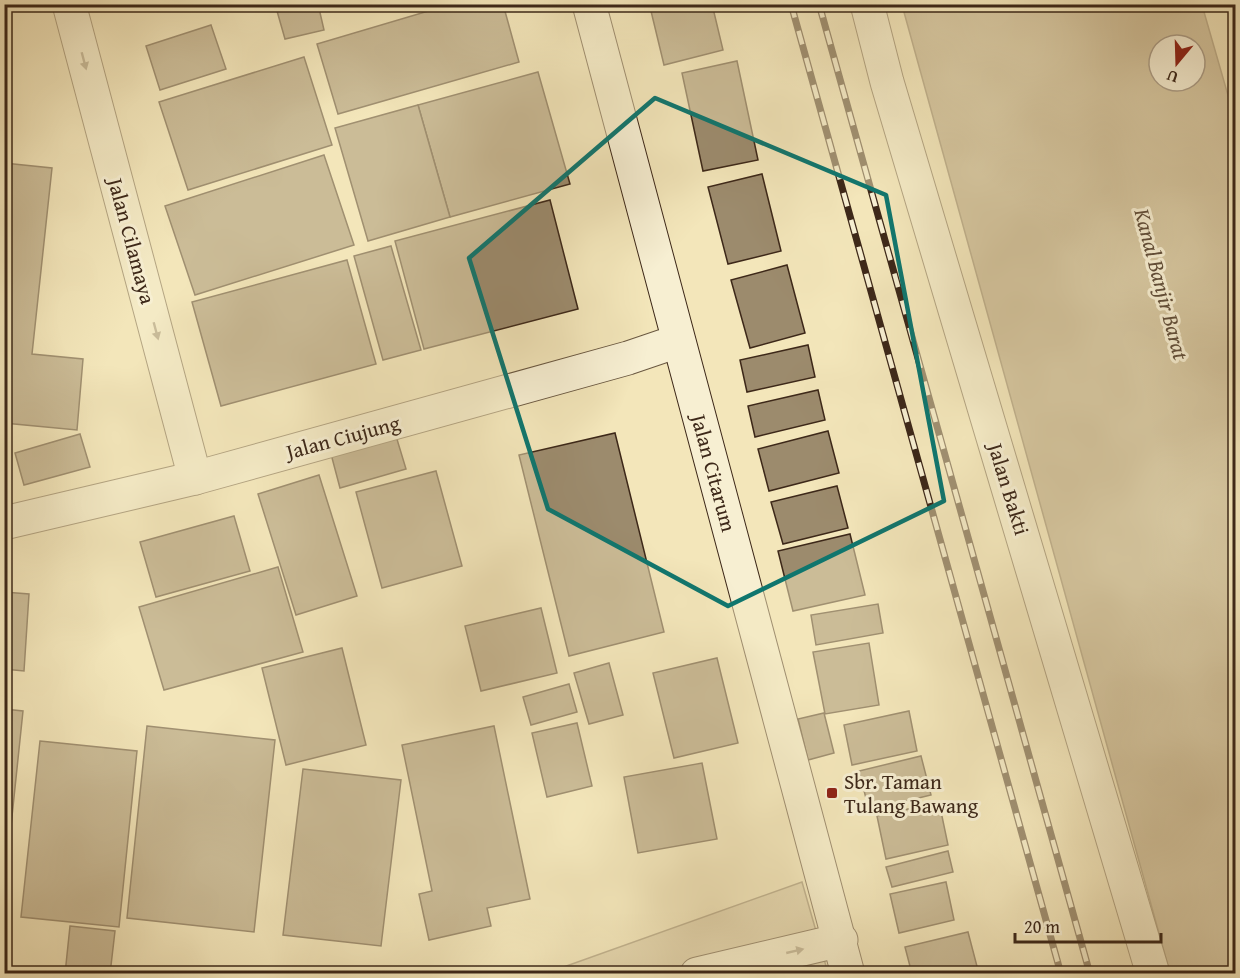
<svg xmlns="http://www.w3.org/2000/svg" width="1240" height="978" viewBox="0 0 1240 978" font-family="'Gentium Book Plus',serif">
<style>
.green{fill:#d4c69f;stroke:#88775c;stroke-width:1.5}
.water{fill:#b5a583;stroke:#857359;stroke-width:1.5;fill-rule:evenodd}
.building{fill:#9c8b6d;stroke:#3d2819;stroke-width:1.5}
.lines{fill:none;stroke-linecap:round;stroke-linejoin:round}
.street-casing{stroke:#6a5841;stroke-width:35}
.secondary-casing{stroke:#3d2819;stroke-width:35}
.street{stroke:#f7efd2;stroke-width:33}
.secondary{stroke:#f7efd2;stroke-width:33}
.rail-casing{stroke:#3d2819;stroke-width:7}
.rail{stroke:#f7efd2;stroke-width:4.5;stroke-dasharray:14;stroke-linecap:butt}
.oneway{fill:#9a8c76}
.marked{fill:none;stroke:#0f766e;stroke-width:4.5;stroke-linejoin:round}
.poi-dot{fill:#8f2418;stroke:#f7efd2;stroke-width:2}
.labels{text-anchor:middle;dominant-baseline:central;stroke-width:6;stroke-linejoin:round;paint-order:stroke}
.street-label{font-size:21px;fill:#3d2819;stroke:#f7efd2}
.poi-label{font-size:21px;fill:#3d2819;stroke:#f7efd2;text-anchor:start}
.water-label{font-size:22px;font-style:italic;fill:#614e39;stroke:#f7efd2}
</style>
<rect width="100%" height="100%" fill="#f3e6ba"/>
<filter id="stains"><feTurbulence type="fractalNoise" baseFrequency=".00333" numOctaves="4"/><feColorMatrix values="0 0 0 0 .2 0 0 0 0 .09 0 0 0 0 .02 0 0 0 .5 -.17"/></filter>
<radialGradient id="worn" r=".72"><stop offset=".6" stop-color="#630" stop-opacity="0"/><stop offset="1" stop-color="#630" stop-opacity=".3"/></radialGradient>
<polygon class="green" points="802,882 828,973 544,974"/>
<path class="water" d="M902 5H1202L1236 123 1235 973H1170ZM1159 45H1195V81H1159Z"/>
<g class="building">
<polygon points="275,4 318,4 324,30 285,39"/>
<polygon points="452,4 503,4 519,62 338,114 317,44"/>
<polygon points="678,4 712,4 723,50 664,65 651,11"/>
<polygon points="211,25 226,69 160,90 146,46"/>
<polygon points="304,57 332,145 188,190 159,102"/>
<polygon points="737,61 758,160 703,171 682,73"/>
<polygon points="538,72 570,184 450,217 418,105"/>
<polygon points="418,105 450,217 368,241 335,128"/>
<polygon points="324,155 354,245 195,295 165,206"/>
<polygon points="4,163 52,168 32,354 83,359 77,430 4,423"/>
<polygon points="762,174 781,251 728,264 708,187"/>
<polygon points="550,200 578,309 424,349 395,241"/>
<polygon points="391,246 421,350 383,360 354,256"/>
<polygon points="347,260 376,364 221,406 192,302"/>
<polygon points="787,265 805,333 750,348 731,280"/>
<polygon points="808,345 815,377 747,392 740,360"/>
<polygon points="818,390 825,420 755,437 748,406"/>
<polygon points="828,431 839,473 769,491 758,449"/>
<polygon points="615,433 664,632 569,656 519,455"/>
<polygon points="80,434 90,467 24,485 15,453"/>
<polygon points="396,436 406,469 340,488 331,454"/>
<polygon points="436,471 462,566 382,588 356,492"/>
<polygon points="319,475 357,596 296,615 258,494"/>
<polygon points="837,486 848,528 783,544 771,502"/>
<polygon points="234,516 250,571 156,597 140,542"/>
<polygon points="850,534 865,595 793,611 778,551"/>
<polygon points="278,567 303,652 164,690 139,607"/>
<polygon points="4,592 29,594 24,671 4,669"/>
<polygon points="878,604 883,633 816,645 811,615"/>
<polygon points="541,608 557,673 481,691 465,626"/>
<polygon points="869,643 879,705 825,714 813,652"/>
<polygon points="342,648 366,745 286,765 262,668"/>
<polygon points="717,658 738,743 674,758 653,673"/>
<polygon points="609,663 623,715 589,724 574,673"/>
<polygon points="569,684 577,712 531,725 523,697"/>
<polygon points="4,709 23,711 4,893"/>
<polygon points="909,711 917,751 852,765 844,725"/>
<polygon points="824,713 834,753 808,760 798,719"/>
<polygon points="577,723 592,786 547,797 532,733"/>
<polygon points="147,726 275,740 254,932 127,918"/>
<polygon points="494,726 530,899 487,908 491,926 429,940 419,894 432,891 402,745"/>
<polygon points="40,741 137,751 119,927 21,917"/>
<polygon points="921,756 931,795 869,810 859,771"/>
<polygon points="702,763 717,839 638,853 624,777"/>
<polygon points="303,769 401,780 381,946 283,935"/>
<polygon points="939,802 948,845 886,859 877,816"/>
<polygon points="948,851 953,872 892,887 886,867"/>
<polygon points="946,882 954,920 899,933 890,894"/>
<polygon points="70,926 115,931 110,974 65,974"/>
<polygon points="968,932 979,974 912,974 905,947"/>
</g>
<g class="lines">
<defs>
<g id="street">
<polyline points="69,4 195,478"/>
<polyline points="867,4 887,82 1153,974"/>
<polyline points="4,523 195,478 628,358 678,341"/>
</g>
<g id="secondary">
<polyline points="589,4 848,974"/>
<polyline points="697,974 841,940"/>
</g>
</defs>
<use href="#street" class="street-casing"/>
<use href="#secondary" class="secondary-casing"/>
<use href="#street" class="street"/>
<use href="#secondary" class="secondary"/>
<defs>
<g id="rail">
<polyline points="791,4 1061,974"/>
<polyline points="819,4 1090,974"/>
</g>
</defs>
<use href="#rail" class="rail-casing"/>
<use href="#rail" class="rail"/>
</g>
<defs><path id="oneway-solid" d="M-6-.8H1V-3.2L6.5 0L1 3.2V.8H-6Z" transform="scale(1.5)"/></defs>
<g class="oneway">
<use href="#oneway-solid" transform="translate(84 61) rotate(75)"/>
<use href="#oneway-solid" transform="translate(156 331) rotate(75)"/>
<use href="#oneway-solid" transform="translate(795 951) rotate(-13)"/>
</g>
<path d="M0 0H1240V978H0ZM655 98 886 195 944 501 728 606 548 509 469 258Z" fill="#f3e6ba" fill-opacity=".55" fill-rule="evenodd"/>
<path class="marked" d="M655 98 886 195 944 501 728 606 548 509 469 258Z"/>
<rect class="poi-dot" x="826" y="787" width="12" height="12" rx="3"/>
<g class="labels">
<g class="street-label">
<text transform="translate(132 241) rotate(75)">Jalan Cilamaya</text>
<text transform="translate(343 437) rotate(-15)">Jalan Ciujung</text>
<text transform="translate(714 473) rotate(75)">Jalan Citarum</text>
<text transform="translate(1009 489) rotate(73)">Jalan Bakti</text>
</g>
<g class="poi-label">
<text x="844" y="781">Sbr. Taman<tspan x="844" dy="24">Tulang Bawang</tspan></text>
</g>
<g class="water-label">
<text transform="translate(1162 284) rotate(75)">Kanal Banjir Barat</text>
</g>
</g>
<rect width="1240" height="978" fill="none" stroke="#f3e6ba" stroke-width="24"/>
<rect x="6" y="6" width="1228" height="966" fill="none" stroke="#3d2819" stroke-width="3"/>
<rect x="12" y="12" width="1216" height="954" fill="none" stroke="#3d2819" stroke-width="1.5"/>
<g transform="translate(1177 63) rotate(199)"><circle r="28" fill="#f7efd2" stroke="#ad9f88" stroke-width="1.5"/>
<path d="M0-4.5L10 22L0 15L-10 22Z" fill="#8f2418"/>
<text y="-9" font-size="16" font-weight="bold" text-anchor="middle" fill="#3d2819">U</text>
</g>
<path d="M1015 933v9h146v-9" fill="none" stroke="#3d2819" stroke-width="3"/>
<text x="1024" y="933" font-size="18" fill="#3d2819" stroke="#f7efd2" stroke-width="4.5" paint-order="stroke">20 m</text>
<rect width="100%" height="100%" filter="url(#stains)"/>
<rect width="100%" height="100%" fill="url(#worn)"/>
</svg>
